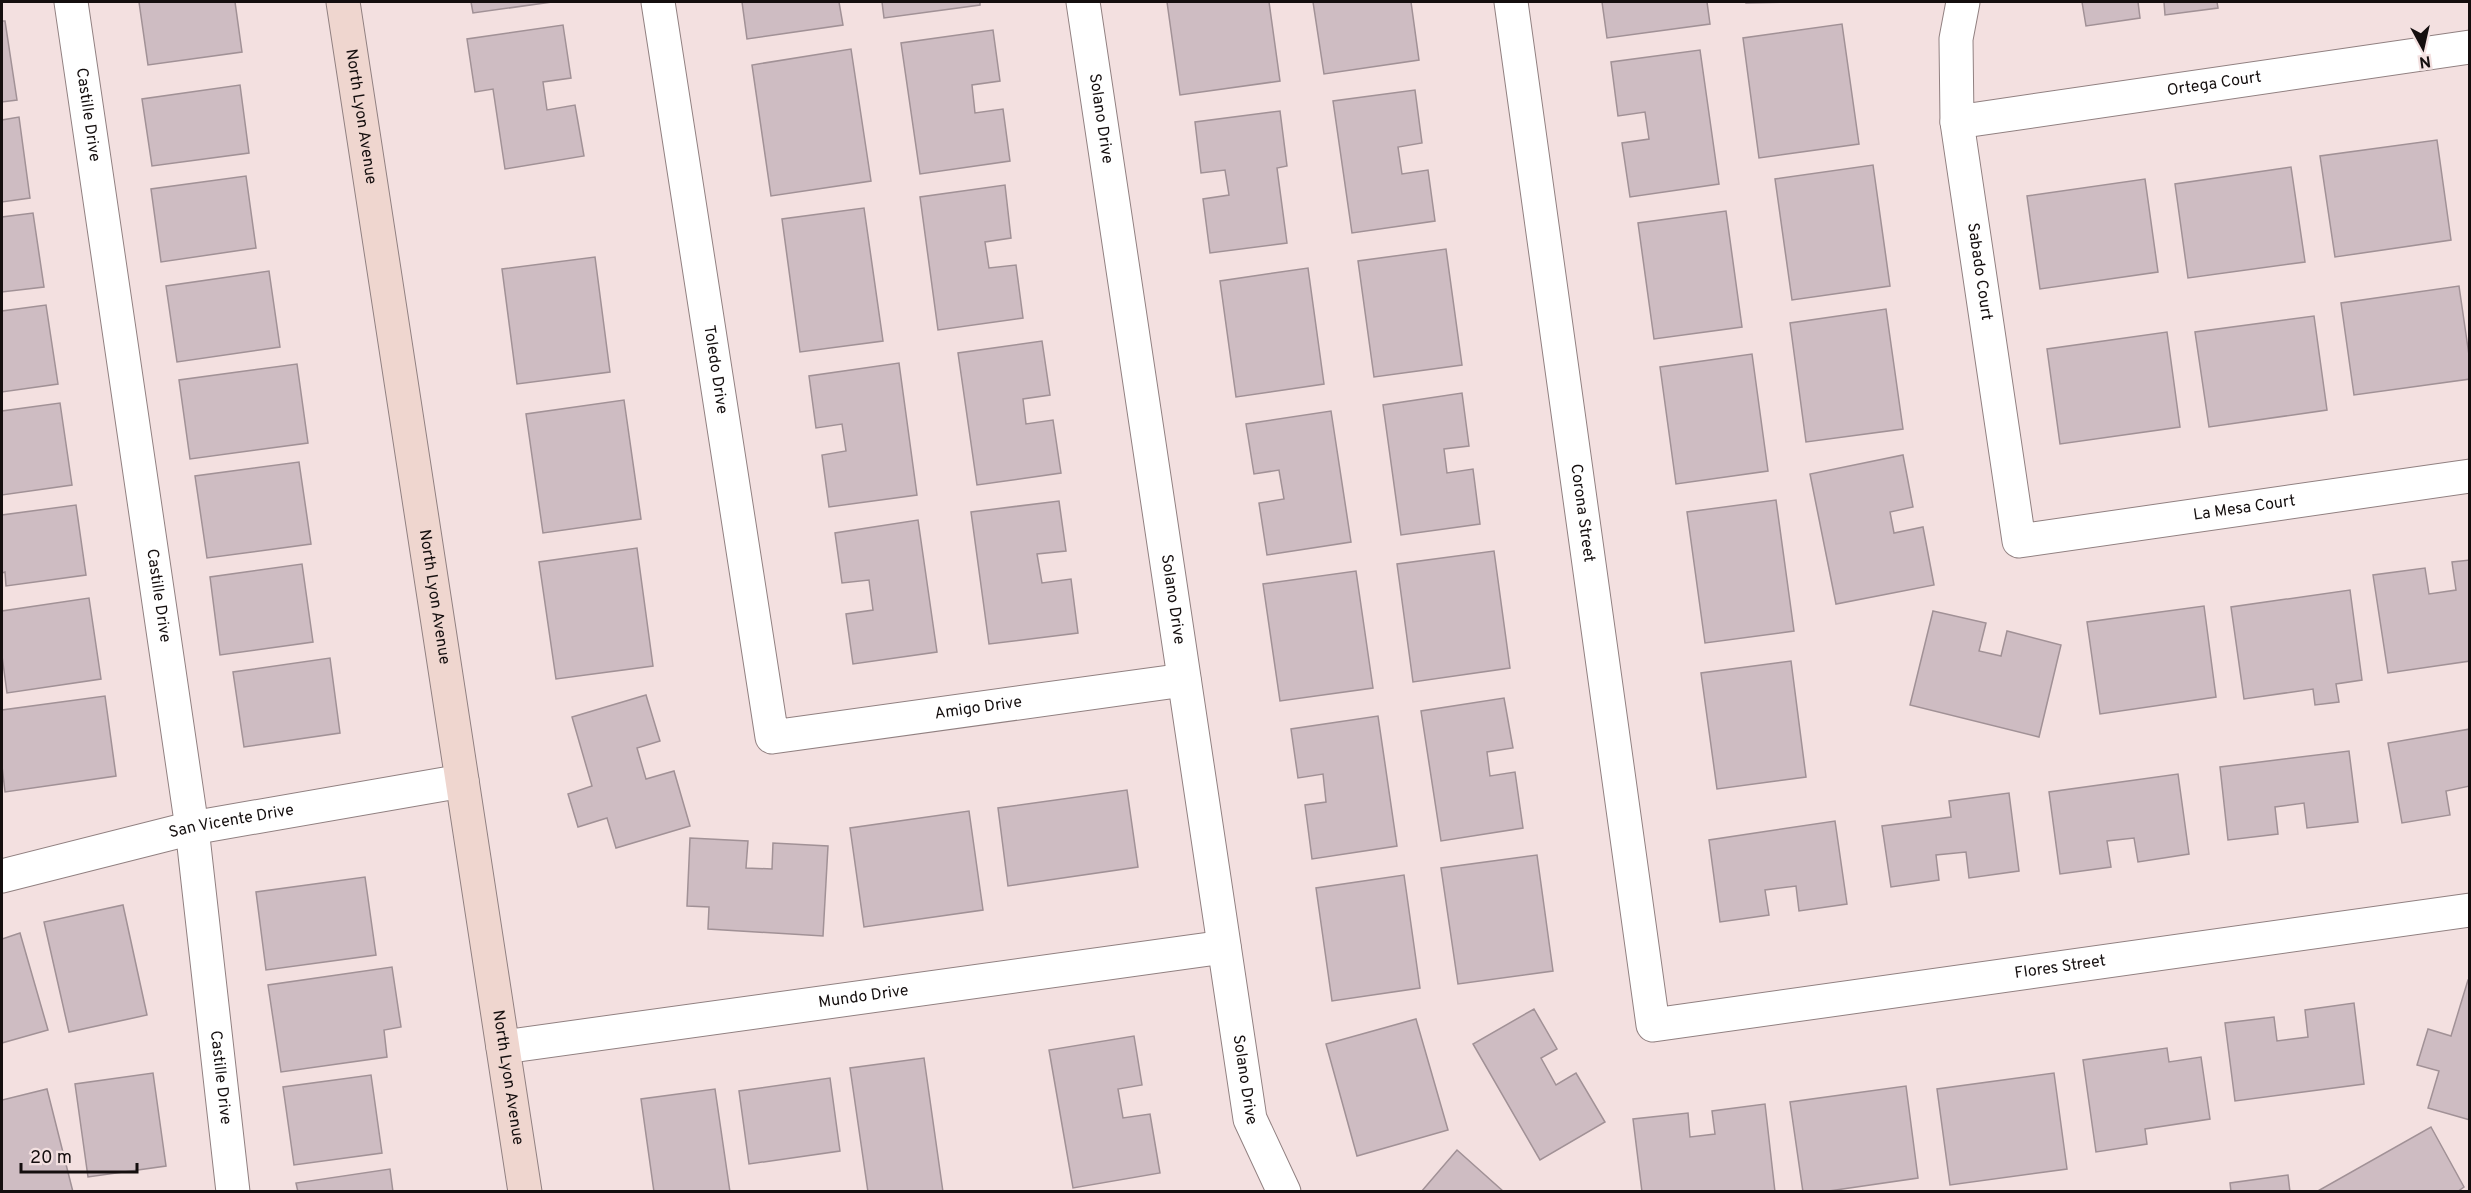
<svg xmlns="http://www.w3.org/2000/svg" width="2471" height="1193" viewBox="0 0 2471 1193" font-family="Overpass,sans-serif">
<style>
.building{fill:#cebcc2;stroke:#a19196;stroke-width:1.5}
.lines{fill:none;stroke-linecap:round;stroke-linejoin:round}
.street-casing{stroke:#918081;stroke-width:35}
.secondary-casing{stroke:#918081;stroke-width:35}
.street{stroke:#fff;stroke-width:33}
.secondary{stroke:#efd6cf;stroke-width:33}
.labels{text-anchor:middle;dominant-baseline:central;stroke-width:6;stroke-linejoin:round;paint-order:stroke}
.street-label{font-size:16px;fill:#140e0e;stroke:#f3e0e0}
</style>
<rect width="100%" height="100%" fill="#f3e0e0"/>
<g class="building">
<polygon points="139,2 235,2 242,52 148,65"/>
<polygon points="471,2 552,2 473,13"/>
<polygon points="742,2 839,2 843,25 747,39"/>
<polygon points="882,2 980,2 980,5 884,18"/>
<polygon points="1167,2 1269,2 1280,81 1180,95"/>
<polygon points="1313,2 1411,2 1419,60 1324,74"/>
<polygon points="1602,2 1707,2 1710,24 1607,38"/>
<polygon points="1746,2 1785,2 1746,3"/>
<polygon points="2082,2 2138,2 2140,18 2086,26"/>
<polygon points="2164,2 2217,2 2218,8 2165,15"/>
<polygon points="2,21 5,21 17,100 2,102"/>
<polygon points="1842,24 1859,144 1759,158 1743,38"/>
<polygon points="563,25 571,78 543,82 547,110 575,105 584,156 505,169 493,89 475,92 467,39"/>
<polygon points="993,30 1000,81 972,85 975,113 1003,109 1010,161 920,174 901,43"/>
<polygon points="851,49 871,181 771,196 752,65"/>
<polygon points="1700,50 1719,184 1630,197 1622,143 1649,139 1645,112 1618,116 1611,62"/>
<polygon points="240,85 249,153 152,166 142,99"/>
<polygon points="1415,90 1422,143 1398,147 1402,174 1428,170 1435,221 1352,233 1333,101"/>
<polygon points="1280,111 1287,166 1277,168 1287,243 1210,253 1203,199 1229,195 1225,170 1201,173 1195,122"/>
<polygon points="19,117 30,198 2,202 2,120"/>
<polygon points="2437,140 2451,240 2335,257 2320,156"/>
<polygon points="1873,165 1890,286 1792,300 1775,179"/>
<polygon points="2291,167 2305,262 2188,278 2175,184"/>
<polygon points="246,176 256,248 161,262 151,189"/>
<polygon points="2145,179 2158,272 2040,289 2027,196"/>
<polygon points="1005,185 1011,238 985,242 989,268 1016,265 1023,318 938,330 920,197"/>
<polygon points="864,208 883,341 800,352 782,219"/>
<polygon points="1726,211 1742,327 1654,339 1638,223"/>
<polygon points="33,213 44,287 2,292 2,217"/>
<polygon points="1446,249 1462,365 1374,377 1358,261"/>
<polygon points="595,257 610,372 517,384 502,269"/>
<polygon points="1308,268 1324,384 1236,397 1220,281"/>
<polygon points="269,271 280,347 177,362 166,286"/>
<polygon points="2459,286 2470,362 2470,379 2354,395 2341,303"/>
<polygon points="46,305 58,384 2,392 2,311"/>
<polygon points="1886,309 1903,429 1806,442 1790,323"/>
<polygon points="2314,316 2327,410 2209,427 2195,332"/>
<polygon points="2167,332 2180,427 2060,444 2047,349"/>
<polygon points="1042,341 1050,395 1023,399 1026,424 1053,420 1061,473 977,485 958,353"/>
<polygon points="1752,354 1768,471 1676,484 1660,367"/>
<polygon points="899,363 917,495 829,507 822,455 846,451 842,424 816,428 809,376"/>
<polygon points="297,364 308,443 190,459 179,380"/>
<polygon points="1462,393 1469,446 1444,449 1447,473 1473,469 1480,524 1401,535 1383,405"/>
<polygon points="624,400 641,519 543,533 526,414"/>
<polygon points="60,403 72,485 2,495 2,411"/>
<polygon points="1331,411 1351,542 1267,555 1259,503 1284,499 1279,470 1254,474 1246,424"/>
<polygon points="1903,455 1913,507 1890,512 1894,533 1923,527 1934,585 1836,604 1810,474"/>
<polygon points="299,462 311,544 207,558 195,476"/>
<polygon points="1776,500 1794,631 1705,643 1687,512"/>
<polygon points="1059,501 1066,551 1037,554 1042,583 1071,579 1078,633 989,644 971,512"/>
<polygon points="76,505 86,575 6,586 5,572 2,573 2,515"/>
<polygon points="918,520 937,652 853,664 846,614 873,610 869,580 842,583 835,533"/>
<polygon points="637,548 653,666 556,679 539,562"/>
<polygon points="1494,551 1510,668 1413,682 1397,564"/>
<polygon points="2470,560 2470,661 2388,673 2373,575 2425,568 2429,594 2456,590 2452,562"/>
<polygon points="302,564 313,642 220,655 210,577"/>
<polygon points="1356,571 1373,688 1280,701 1263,584"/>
<polygon points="2350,590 2362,680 2336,684 2339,702 2315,705 2313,689 2244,699 2231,607"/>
<polygon points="89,598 101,679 7,693 2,656 2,611"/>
<polygon points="2204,606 2216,697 2100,714 2087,622"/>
<polygon points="1933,611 1986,623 1979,651 2001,656 2007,631 2061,645 2039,737 1910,705"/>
<polygon points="330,658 340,733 244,747 233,672"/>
<polygon points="1791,661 1806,777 1717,789 1701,673"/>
<polygon points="646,695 660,741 637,748 646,779 674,771 690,826 616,848 607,818 578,827 568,794 592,786 572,717"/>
<polygon points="105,696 116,776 5,792 2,766 2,710"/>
<polygon points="1504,698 1513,748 1487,752 1490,776 1515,772 1523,828 1441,841 1421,711"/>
<polygon points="1378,716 1397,846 1312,859 1305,805 1326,802 1323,774 1298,778 1291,729"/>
<polygon points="2470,729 2470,786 2446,791 2450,815 2402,823 2388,743"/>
<polygon points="2349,751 2358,822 2307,828 2304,803 2275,807 2278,834 2228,840 2220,767"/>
<polygon points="2178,774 2189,854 2138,862 2134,838 2107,841 2111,867 2060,874 2049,792"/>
<polygon points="1127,790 1138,867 1008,886 998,808"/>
<polygon points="2009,793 2019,871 1969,878 1966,852 1936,855 1939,880 1891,887 1882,826 1951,817 1949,801"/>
<polygon points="969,811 983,910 864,927 850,828"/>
<polygon points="1835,821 1847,904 1799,911 1796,886 1765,890 1769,915 1720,922 1709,840"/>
<polygon points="690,838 748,841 746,868 772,869 773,843 828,846 823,936 708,929 709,907 687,906"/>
<polygon points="1537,855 1553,971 1458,984 1441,868"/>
<polygon points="1404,875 1420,988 1332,1001 1316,888"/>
<polygon points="365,877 376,955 266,970 256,892"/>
<polygon points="123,905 147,1015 69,1032 44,922"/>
<polygon points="20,933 48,1030 2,1043 2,939"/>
<polygon points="392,967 401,1027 384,1030 387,1057 281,1072 268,985"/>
<polygon points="2468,980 2470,980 2470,1120 2428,1108 2439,1071 2417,1065 2428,1029 2451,1036"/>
<polygon points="2354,1003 2364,1084 2235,1101 2225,1023 2274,1017 2277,1041 2308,1037 2305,1010"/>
<polygon points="1534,1009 1557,1049 1541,1058 1556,1085 1576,1073 1605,1122 1540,1160 1473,1044"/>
<polygon points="1416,1019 1448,1130 1357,1156 1326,1044"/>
<polygon points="1134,1036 1142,1085 1118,1089 1123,1118 1150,1114 1160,1173 1073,1188 1049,1050"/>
<polygon points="2167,1048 2169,1062 2201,1057 2210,1119 2145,1129 2147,1144 2096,1152 2083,1060"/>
<polygon points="924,1058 943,1192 868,1192 850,1068"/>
<polygon points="153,1073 166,1166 88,1177 75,1084"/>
<polygon points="2054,1073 2067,1169 1950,1185 1937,1089"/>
<polygon points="371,1075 382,1153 294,1165 283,1087"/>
<polygon points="830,1078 840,1151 749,1164 739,1091"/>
<polygon points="1906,1086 1918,1178 1822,1192 1803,1192 1790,1102"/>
<polygon points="47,1089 73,1192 2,1192 2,1100"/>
<polygon points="715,1089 730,1192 654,1192 641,1099"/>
<polygon points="1765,1104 1775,1192 1642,1192 1633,1119 1688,1113 1690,1137 1715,1134 1712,1111"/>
<polygon points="2431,1127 2464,1187 2457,1192 2316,1192"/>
<polygon points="1457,1150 1504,1192 1421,1192"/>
<polygon points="390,1169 393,1192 298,1192 296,1183"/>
<polygon points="2288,1175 2290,1192 2231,1192 2230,1183"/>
</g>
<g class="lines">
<defs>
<g id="street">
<path id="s1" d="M71 2 192 828 233 1192"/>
<path id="s2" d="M658 2 772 737 1184 680"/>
<path id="s3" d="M1083 2 1250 1119 1284 1192"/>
<path id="s4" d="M1511 2 1653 1025 2470 910"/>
<path id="s5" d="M1963 2 1956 39 1957 122 2019 541 2470 476"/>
<path id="s6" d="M1957 122 2470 47"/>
<path id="s7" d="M2 876 192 828 462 781"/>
<path id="s8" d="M503 1047 1224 947"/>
</g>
<g id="secondary">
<path id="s9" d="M343 2 525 1192"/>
</g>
</defs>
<use href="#street" class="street-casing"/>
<use href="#secondary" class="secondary-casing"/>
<use href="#street" class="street"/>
<use href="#secondary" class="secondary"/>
</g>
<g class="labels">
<g class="street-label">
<text stroke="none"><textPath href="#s6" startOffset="260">Ortega Court</textPath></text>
<text stroke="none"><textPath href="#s1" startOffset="114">Castille Drive</textPath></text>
<text stroke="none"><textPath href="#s9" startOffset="116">North Lyon Avenue</textPath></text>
<text stroke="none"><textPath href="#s3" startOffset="118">Solano Drive</textPath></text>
<text stroke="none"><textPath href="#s5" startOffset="272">Sabado Court</textPath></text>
<text stroke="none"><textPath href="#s2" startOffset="372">Toledo Drive</textPath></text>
<text stroke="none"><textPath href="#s5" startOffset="772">La Mesa Court</textPath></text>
<text stroke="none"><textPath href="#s4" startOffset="516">Corona Street</textPath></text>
<text stroke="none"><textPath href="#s1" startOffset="600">Castille Drive</textPath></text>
<text stroke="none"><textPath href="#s9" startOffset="602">North Lyon Avenue</textPath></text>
<text stroke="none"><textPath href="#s3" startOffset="604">Solano Drive</textPath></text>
<text stroke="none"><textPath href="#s2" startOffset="952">Amigo Drive</textPath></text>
<text stroke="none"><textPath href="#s7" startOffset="236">San Vicente Drive</textPath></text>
<text stroke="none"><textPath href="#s4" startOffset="1444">Flores Street</textPath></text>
<text stroke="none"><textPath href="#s8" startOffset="364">Mundo Drive</textPath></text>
<text stroke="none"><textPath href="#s9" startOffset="1088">North Lyon Avenue</textPath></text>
<text stroke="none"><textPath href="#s1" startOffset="1086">Castille Drive</textPath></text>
<text stroke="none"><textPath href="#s3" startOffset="1090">Solano Drive</textPath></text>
</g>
</g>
<rect width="2471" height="1193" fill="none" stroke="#140e0e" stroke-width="6"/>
<g transform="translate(2423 48) rotate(172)" stroke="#f3e0e0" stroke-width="4.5" paint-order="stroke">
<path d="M0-4.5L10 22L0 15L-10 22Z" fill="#140e0e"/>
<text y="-9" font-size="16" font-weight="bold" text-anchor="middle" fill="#140e0e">N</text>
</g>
<path d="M21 1163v9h116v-9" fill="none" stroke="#140e0e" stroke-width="3"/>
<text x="30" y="1163" font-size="18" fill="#140e0e" stroke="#f3e0e0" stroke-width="4.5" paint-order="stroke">20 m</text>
</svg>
